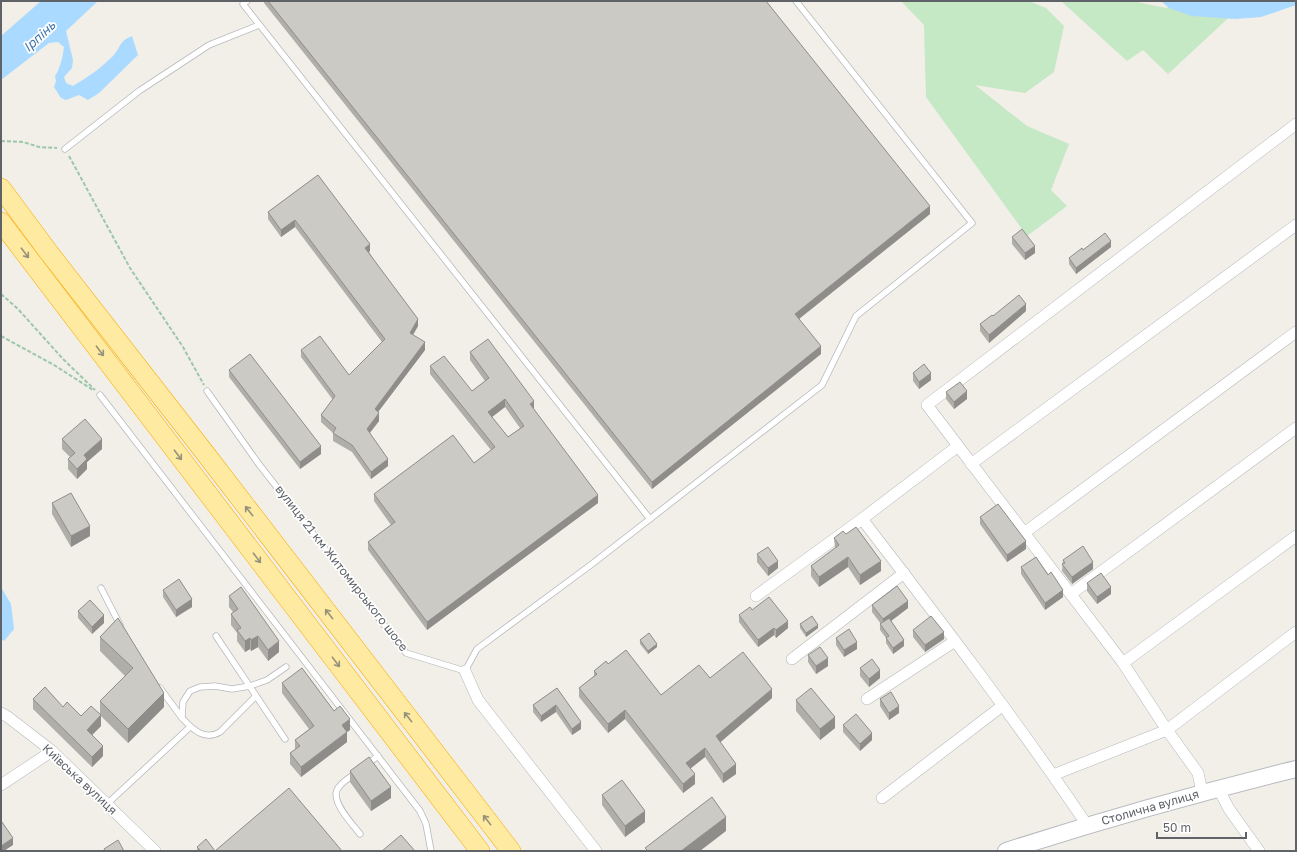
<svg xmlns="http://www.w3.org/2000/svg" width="1297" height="852" viewBox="0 0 1297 852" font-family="'Golos Text',sans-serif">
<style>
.green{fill:#c5e8c5}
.water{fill:#aadaff}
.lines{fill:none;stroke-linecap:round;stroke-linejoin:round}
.service-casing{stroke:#b5b8bc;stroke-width:7}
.minor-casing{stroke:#b5b8bc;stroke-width:12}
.secondary-casing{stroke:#b6babf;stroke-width:18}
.trunk-casing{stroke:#f9ab00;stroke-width:20}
.path{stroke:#9cc7a9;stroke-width:2;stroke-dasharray:4 2;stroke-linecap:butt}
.service{stroke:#fff;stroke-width:5.5}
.minor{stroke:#fff;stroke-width:11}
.secondary{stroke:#fff;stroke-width:16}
.trunk{stroke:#feeaa1;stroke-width:19}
.wall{fill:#afaea9;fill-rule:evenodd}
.shaded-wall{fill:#8f8d8a}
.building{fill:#cccac5;stroke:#8f8d8a;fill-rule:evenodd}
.oneway{stroke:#97927c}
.labels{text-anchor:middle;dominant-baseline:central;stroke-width:3.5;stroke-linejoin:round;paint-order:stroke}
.street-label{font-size:12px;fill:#5f6368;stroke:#fff}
.water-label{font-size:13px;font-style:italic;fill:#4174aa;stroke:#fff}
</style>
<rect width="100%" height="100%" fill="#f1efe8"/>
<g class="green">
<polygon points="901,1 1029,1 1046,8 1064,26 1054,72 1025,93 975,85 1027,126 1069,144 1051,190 1067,206 1027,236 926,97 924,25"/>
<polygon points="1061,1 1132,1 1166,8 1183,1 1215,1 1239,8 1168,74 1143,50 1127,61"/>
</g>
<g class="water">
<path d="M41 1H98L66 31 73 60 72 68 64 77 66 83 73 86C88 77 101 68 113 56 121 47 119 41 132 36L138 55 99 93 88 100 79 95 66 100 61 98 54 87 56 81 55 76C60 69 63 56 64 47L58 42 49 43 1 80V36Z"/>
<polygon points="1161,1 1296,1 1296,5 1261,17 1235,19 1192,16 1169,8"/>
<polygon points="1,587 11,604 14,629 4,641 1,639"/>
</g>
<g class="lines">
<defs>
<g id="service">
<polyline points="247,1 243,4 650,519"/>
<polyline points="65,149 139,91 209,45 259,25"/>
<polyline points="207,391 258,463 406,653 465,671 477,649 592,564 822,385 856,316 972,223 796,1"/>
<polyline points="100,395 420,811 426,824 431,851"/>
<polyline points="101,588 120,625"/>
<polyline points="216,636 285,739"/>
<polyline points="160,688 182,718"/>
<path d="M256 696 220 732C205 741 193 730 182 718L183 702 190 691 200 687 215 686 232 689 250 686 267 680 286 667"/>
<polyline points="366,765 378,756"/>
<path d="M356 773C349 778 340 783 337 790 331 802 353 825 360 834"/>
<polyline points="107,804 190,727"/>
</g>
<g id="minor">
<path d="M958 446 862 519C939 619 1016 720 1087 825"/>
<polyline points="971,464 1296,225"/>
<polyline points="1024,533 1296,332"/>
<polyline points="1071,594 1296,428"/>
<polyline points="756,596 862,519"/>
<polyline points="792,659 904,573"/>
<polyline points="1123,663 1296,536"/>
<polyline points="465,671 478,700 596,851"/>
<polyline points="867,699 955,641"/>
<polyline points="1,713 8,717 52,751 155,851"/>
<polyline points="1053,775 1167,730 1296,632"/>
<polyline points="1,785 52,751"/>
<polyline points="1218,788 1229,809 1259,851"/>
<polyline points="1202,792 1198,773 1167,730 1123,663 927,405 1296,124"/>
<polyline points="882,798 1002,706"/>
</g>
<path id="secondary" d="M1006 851C1102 820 1198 793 1296 769"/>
<g id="trunk">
<polyline points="1,188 50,254 205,453 511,851"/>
<polyline points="1,222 480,851"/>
</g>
</defs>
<use href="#service" class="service-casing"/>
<use href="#minor" class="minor-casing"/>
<use href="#secondary" class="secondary-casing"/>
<use href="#trunk" class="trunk-casing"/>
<g class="path">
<polyline points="1,141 23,142 39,147 57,148"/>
<polyline points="69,156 130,268 183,347 204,385"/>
<polyline points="1,294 18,309 63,359 95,390"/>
<polyline points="1,336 54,365 93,390"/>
</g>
<use href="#service" class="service"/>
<use href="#minor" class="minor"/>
<use href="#secondary" class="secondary"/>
<use href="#trunk" class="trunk"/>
</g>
<g class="wall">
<polygon points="264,1 766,1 930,214 799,319 821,354 652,489 264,3"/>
<polygon points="318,175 370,251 369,252 418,326 413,335 425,350 378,412 379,421 370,433 388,466 371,479 352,452 333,441 333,433 321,422 321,415 333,400 301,357 301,350 349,375 382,342 295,227 281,237 268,219 268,212"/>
<polygon points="1012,237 1035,253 1025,260 1012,244"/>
<polygon points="1111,247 1076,274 1069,264 1069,258 1083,250"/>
<polygon points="1026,311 989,343 980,331 980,324"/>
<path d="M470 352 534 409 598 503 427 630 368 550V542L391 525 374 501V494L474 463 491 450 430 374V366L472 391 485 381 470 360ZM505 407 520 428 508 437 492 417Z"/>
<polygon points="229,370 321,454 300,469 229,377"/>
<polygon points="913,373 931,380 919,389 913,381"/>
<polygon points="946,392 967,399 954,409 946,399"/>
<polygon points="62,439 102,449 87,462 87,469 77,479 68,469 68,459 70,457 62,449"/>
<polygon points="52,503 90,536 71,547 52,514"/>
<polygon points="980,517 1026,549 1007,562 980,524"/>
<polygon points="846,534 881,571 860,585 848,567 819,587 811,576 811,566 835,548 834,538"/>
<polygon points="757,554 778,568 768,576 757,562"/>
<polygon points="1063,560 1093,569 1072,584 1062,571"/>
<polygon points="1021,567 1063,597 1045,610 1021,574"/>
<polygon points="1087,583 1111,594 1097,604 1087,591"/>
<polygon points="163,590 192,607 176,617 163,597"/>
<polygon points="229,596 279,652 268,661 258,647 251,651 250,649 245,652 237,641 237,633 231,625 231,614 233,612 229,607"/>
<polygon points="872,605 908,608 891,621 904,646 893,654 886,643 886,638 880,630 880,624 881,624 872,612"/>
<polygon points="752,610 788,628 776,638 774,635 758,647 739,622 739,615"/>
<polygon points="78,611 104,623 92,634 78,618"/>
<polygon points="118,618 164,707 128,743 101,716 101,726 92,735 103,756 92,767 33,709 33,699 63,707 81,716 100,715 100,701 125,676 100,651 100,637"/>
<polygon points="800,624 818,628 806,637 800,628"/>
<polygon points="913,630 944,639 925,652 913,637"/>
<polygon points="836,638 857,649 844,657 836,645"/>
<polygon points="640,640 657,647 648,654 640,644"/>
<polygon points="808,655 828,666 816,674 808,662"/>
<polygon points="608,664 661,695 710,678 772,698 720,742 736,774 723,783 705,757 691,768 695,784 683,793 625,719 608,733 579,697 579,688 594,676 594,671"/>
<polygon points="860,668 880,678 869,687 860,676"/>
<polygon points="282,683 334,711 350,730 347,732 347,742 301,777 290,764 290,753 295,750 295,740 309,729 282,693"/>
<polygon points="557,688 581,729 572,735 556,712 541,722 533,712 533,705"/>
<polygon points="880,699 899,713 889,720 880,706"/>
<polygon points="796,700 835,728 820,740 796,711"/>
<polygon points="843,725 872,740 860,751 843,732"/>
<polygon points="350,771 391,798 371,811 350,782"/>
<polygon points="602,795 645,822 625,837 602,805"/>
<polygon points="197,847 215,851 342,851 197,851"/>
</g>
<g class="shaded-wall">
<polygon points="930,206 930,214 795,322 795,314"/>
<polygon points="295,220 295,227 281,237 281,230"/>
<polygon points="1111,241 1111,247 1076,274 1076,268"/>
<polygon points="370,244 370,251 365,255 365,248"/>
<polygon points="1035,246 1035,253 1025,260 1025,253"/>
<polygon points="1026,304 1026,311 989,343 989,335"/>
<polygon points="418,319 418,326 410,340 410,333"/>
<polygon points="425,342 425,350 375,416 375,409"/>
<polygon points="821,346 821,354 652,489 652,482"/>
<polygon points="931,373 931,380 919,389 919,382"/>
<polygon points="967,391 967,399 954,409 954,402"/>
<polygon points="505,399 505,407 488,420 488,412"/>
<polygon points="534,401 534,409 530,404"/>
<polygon points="379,413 379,421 367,436 367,429"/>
<polygon points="102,439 102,449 87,462 87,469 77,479 77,469 84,455"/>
<polygon points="321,446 321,454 300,469 300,462"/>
<polygon points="388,459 388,466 371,479 371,472"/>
<polygon points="598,495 598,503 427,630 427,622"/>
<polygon points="90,526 90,536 71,547 71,536"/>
<polygon points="1026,541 1026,549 1007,562 1007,555"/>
<polygon points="848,557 848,567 819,587 819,577"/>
<polygon points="778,561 778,568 768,576 768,568"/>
<polygon points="881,561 881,571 860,585 860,575"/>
<polygon points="1093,562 1093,569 1072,584 1072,577"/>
<polygon points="1111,587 1111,594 1097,604 1097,597"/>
<polygon points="1063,590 1063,597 1045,610 1045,603"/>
<polygon points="192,599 192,607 176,617 176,610"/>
<polygon points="908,601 908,608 883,627 883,619"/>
<polygon points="104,615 104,623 92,634 92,627"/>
<polygon points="788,621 788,628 776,638 776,630"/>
<polygon points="818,625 818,628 806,637 806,633"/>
<polygon points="774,628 774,635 758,647 758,640"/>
<polygon points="944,632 944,639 925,652 925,645"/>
<polygon points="258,636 258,647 251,651 251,640"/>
<polygon points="250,638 250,649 245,652 245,641"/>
<polygon points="904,640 904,646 893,654 893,648"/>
<polygon points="279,641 279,652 268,661 268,650"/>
<polygon points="857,642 857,649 844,657 844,650"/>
<polygon points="657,644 657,647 648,654 648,651"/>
<polygon points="828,658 828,666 816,674 816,666"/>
<polygon points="880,670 880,678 869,687 869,679"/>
<polygon points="772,689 772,698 716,746 716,736"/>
<polygon points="164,693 164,707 128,743 128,729"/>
<polygon points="556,705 556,712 541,722 541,716"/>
<polygon points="899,706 899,713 889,720 889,713"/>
<polygon points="625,710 625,719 608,733 608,724"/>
<polygon points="101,715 101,726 87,740 87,730"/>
<polygon points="835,717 835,728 820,740 820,729"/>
<polygon points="350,719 350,730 342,735 342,725"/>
<polygon points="581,722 581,729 572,735 572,729"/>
<polygon points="347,732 347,742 301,777 301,767"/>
<polygon points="872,733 872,740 860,751 860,744"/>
<polygon points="103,746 103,756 92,767 92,757"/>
<polygon points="705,748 705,757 686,772 686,763"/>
<polygon points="736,764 736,774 723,783 723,774"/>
<polygon points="695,774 695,784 683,793 683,784"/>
<polygon points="391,787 391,798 371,811 371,801"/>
<polygon points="645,811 645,822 625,837 625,826"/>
<polygon points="726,817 726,831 700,851 681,851"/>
<polygon points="13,838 13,845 4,851 1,851 1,846"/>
</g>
<g class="building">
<polygon points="268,1 766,1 930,206 795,314 821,346 652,482"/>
<polygon points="318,175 370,244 365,248 418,319 410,333 425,342 375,409 379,413 367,429 388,459 371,472 352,445 333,433 336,428 321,415 335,396 301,350 320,336 349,375 385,339 295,220 281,230 268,212"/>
<polygon points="1022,229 1035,246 1025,253 1012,237"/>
<polygon points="1105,233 1111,241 1076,268 1069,258 1082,248 1083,250"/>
<polygon points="1019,295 1026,304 989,335 980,324 992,315 993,316"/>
<path d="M488 339 534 401 530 404 598 495 427 622 368 542 395 522 374 494 453 435 474 463 495 447 430 366 444 356 472 391 489 378 470 352ZM505 399 524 426 508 437 488 412Z"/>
<polygon points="250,354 321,446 300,462 229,370"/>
<polygon points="924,364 931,373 919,382 913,373"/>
<polygon points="960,382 967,391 954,402 946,392"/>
<polygon points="85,419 102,439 84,455 87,459 77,469 68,459 75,453 62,439"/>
<polygon points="71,493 90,526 71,536 52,503"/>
<polygon points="998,504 1026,541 1007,555 980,517"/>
<polygon points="856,527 881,561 860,575 848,557 819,577 811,566 839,545 834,538 843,531 846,534"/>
<polygon points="1083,546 1093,562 1072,577 1062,564 1065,563 1063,560"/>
<polygon points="768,547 778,561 768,568 757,554"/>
<polygon points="1036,557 1048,575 1051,572 1063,590 1045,603 1021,567"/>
<polygon points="1101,573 1111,587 1097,597 1087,583"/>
<polygon points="179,579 192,599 176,610 163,590"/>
<polygon points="897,586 908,601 883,619 872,605"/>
<polygon points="241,587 279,641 268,650 258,636 251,640 250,638 245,641 237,630 241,628 231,614 238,609 229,596"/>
<polygon points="769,597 788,621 776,630 774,628 758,640 739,615 750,607 752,610"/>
<polygon points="90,600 104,615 92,627 78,611"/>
<polygon points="812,616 818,625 806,633 800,624"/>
<polygon points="931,616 944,632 925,645 913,630"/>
<polygon points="118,618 164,693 128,729 100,701 133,668 100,637"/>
<polygon points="889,618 904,640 893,648 886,638 889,636 880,624"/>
<polygon points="849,629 857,642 844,650 836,638"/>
<polygon points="649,633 657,644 648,651 640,640"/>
<polygon points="820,647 828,658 816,666 808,655"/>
<polygon points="626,650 661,695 699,665 710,678 743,652 772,689 716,736 736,764 723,774 705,748 686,763 695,774 683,784 625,710 608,724 579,688 597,674 594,671 606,661 608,664"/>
<polygon points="872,659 880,670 869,679 860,668"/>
<polygon points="302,668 334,711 340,706 350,719 342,725 347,732 301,767 290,753 300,746 295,740 314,726 282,683"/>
<polygon points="45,687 63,707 67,702 81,716 91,706 101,715 87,730 103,746 92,757 33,699"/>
<polygon points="557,688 581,722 572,729 556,705 541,716 533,705"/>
<polygon points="811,688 835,717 820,729 796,700"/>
<polygon points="891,692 899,706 889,713 880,699"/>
<polygon points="856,714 872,733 860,744 843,725"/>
<polygon points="369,757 391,787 371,801 350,771"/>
<polygon points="622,780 645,811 625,826 602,795"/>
<polygon points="289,788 342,851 201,851 197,847 206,839 215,851"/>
<polygon points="712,797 726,817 681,851 648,851 645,848"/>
<polygon points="2,822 13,838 1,846 1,823"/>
<polygon points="401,835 415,851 382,851"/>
<polygon points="118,840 124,851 105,851 104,849"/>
</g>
<defs><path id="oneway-shaft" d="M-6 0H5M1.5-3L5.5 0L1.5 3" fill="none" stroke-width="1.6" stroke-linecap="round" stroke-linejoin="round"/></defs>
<g class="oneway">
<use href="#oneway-shaft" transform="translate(25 253) rotate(53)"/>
<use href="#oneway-shaft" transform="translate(100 351) rotate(53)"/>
<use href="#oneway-shaft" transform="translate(178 455) rotate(53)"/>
<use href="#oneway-shaft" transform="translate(249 511) rotate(-128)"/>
<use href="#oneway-shaft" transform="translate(257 558) rotate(53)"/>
<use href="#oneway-shaft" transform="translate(329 614) rotate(-128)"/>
<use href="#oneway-shaft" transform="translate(336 662) rotate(53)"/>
<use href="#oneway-shaft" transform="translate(408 717) rotate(-128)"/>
<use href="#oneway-shaft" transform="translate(487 820) rotate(-128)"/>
</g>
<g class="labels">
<g class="street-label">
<text transform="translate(342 568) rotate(52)">вулиця 21 км Житомирського шосе</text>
<text transform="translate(80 779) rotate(43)">Київська вулиця</text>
<text transform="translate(1150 807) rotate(-16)">Столична вулиця</text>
</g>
<g class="water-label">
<text transform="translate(39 36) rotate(-43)">Ірпінь</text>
</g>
</g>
<rect width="1297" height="852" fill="none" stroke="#5f6368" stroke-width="4"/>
<path d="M1157 832v6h89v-6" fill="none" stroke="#5f6368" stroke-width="2"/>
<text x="1163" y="832" font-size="12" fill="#5f6368" stroke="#ffffff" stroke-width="3" paint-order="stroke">50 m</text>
</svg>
